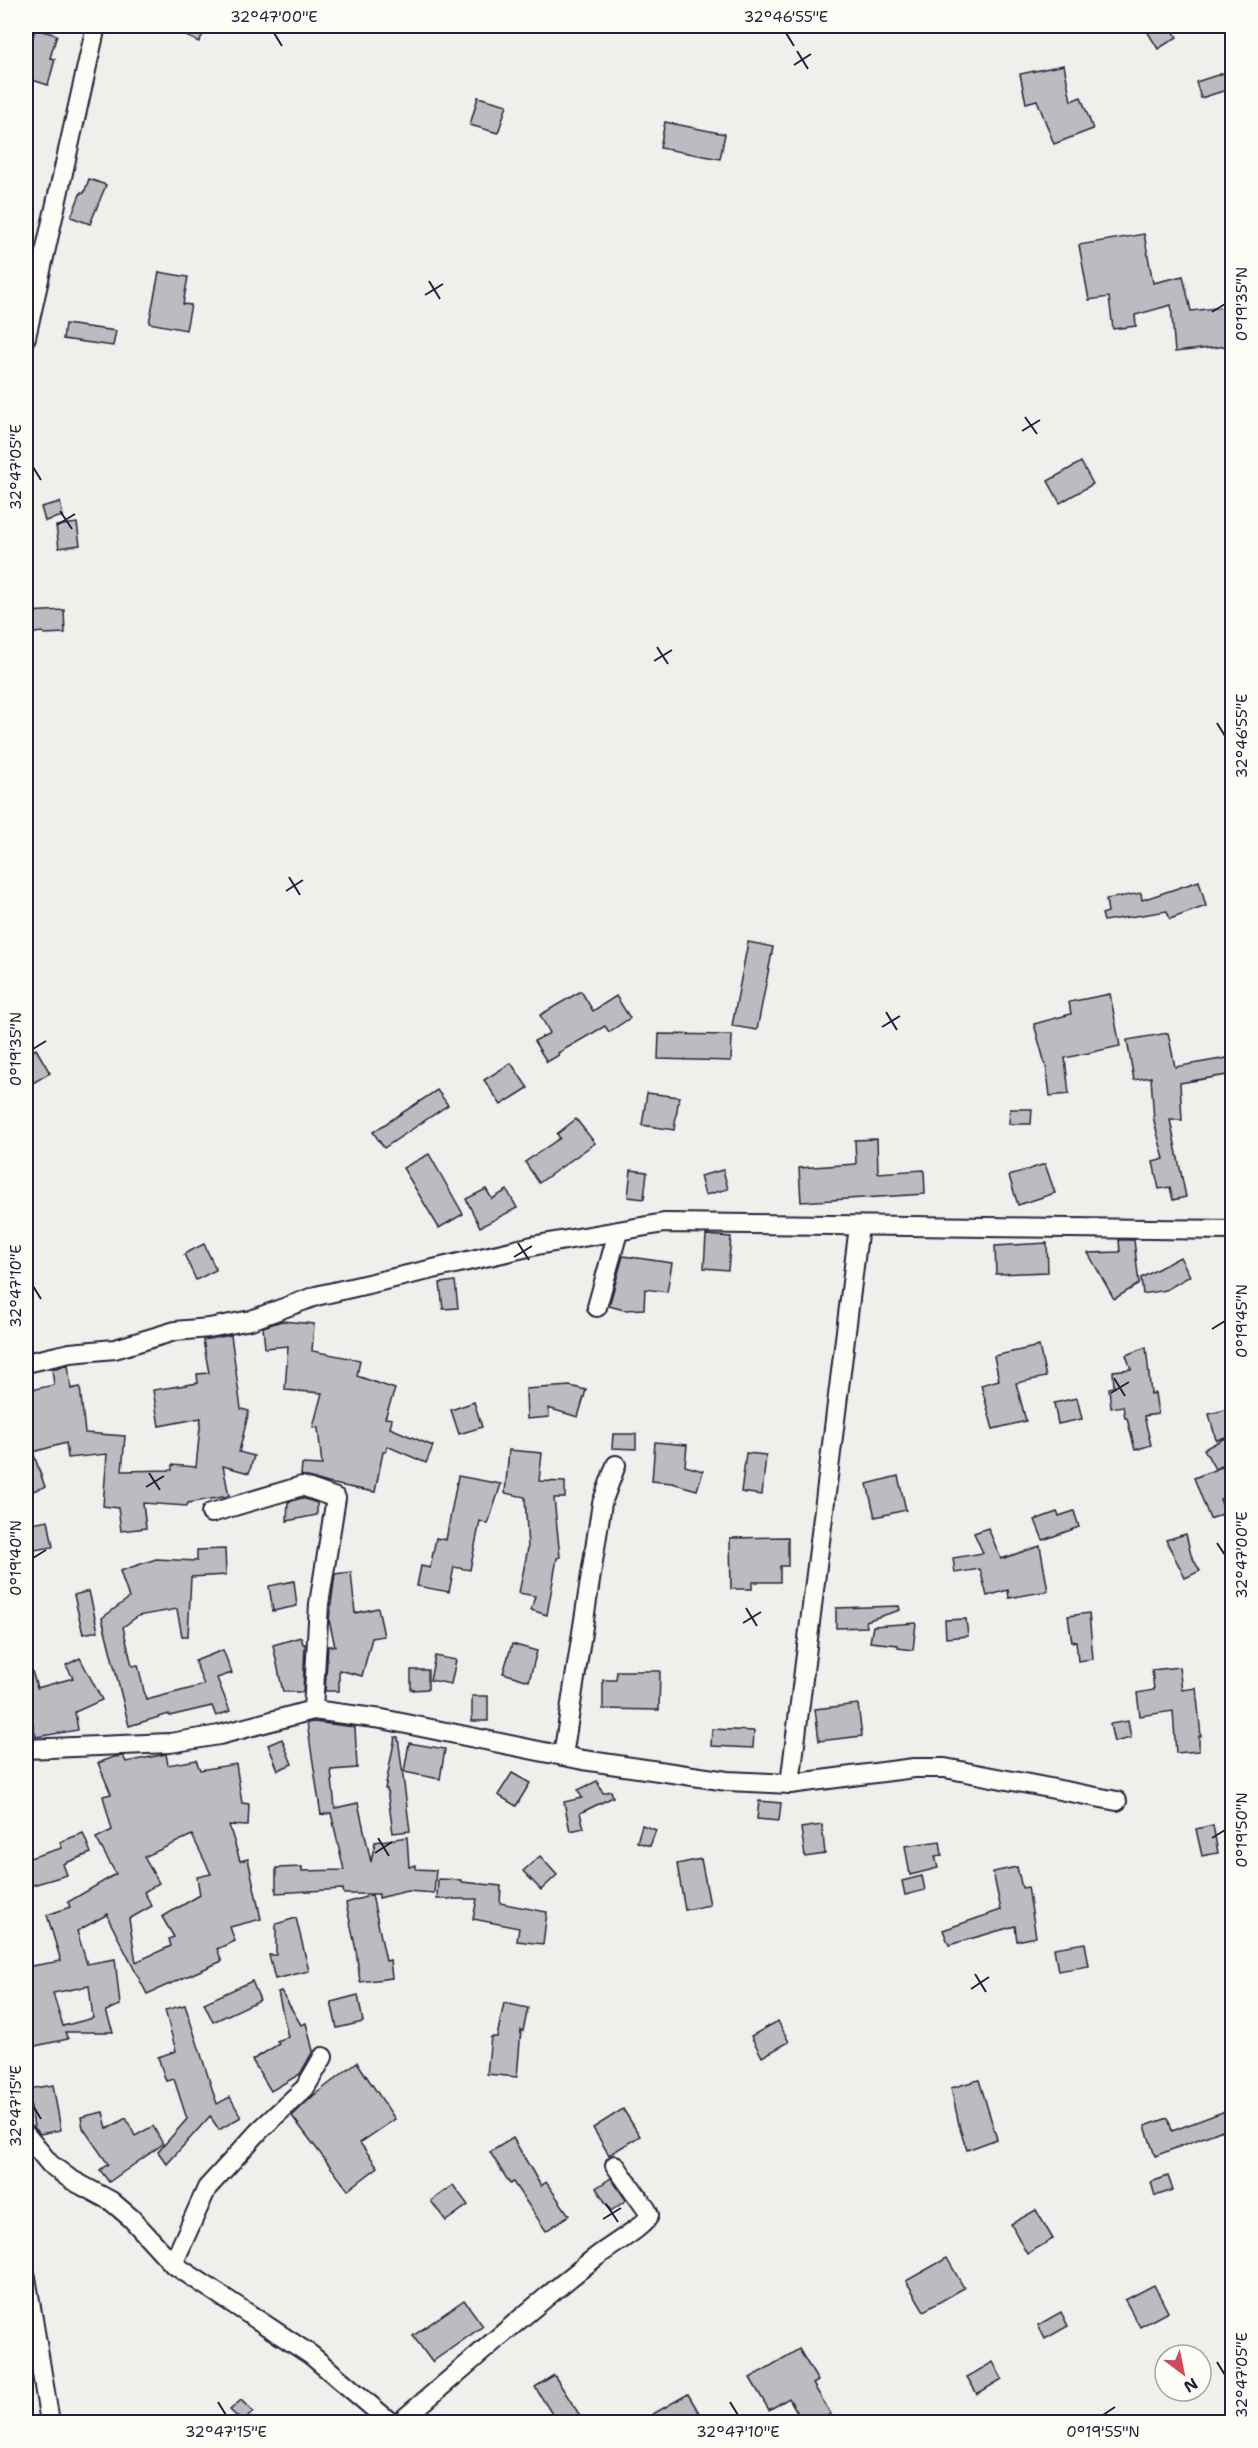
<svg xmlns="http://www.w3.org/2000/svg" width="1258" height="2448" viewBox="0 0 1258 2448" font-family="'Shantell Sans',sans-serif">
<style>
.building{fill:#bcbcc0;stroke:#22223b;stroke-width:1.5;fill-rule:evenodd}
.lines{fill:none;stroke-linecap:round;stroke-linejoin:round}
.minor-casing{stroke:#22223b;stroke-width:22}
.minor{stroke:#fdfcf7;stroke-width:18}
.ticks{fill:none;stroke:#22223b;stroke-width:2}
.neatline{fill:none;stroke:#22223b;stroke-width:2}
.ticks-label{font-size:15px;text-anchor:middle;fill:#22223b}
</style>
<rect width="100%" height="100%" fill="#f0efec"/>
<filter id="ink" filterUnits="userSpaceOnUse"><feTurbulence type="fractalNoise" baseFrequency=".0167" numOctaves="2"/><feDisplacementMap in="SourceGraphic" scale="12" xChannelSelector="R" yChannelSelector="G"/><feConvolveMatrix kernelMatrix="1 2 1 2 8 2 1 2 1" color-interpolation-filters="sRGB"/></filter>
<g filter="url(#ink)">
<g class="building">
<polygon points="191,26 207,26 199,42 186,36"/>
<polygon points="1144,26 1170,26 1177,37 1158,49"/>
<polygon points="35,29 57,35 50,58 55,59 48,85 26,78 26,51 29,52"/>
<polygon points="1064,65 1071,101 1081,97 1093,129 1054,144 1037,100 1026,103 1020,74"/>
<polygon points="1230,71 1233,88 1201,98 1196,82"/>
<polygon points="478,97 507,105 498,133 470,125"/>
<polygon points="665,122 725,134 720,159 660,148"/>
<polygon points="89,179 106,185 90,224 71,217 81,192 84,193"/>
<polygon points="1144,234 1153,283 1183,276 1191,311 1224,307 1228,346 1175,352 1171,305 1135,315 1136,326 1113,329 1109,297 1089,300 1079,245"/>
<polygon points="159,272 188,277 183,304 191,305 186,330 149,323"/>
<polygon points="65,324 116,331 113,346 63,339"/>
<polygon points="1081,462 1093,484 1060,503 1048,481"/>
<polygon points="60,502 63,516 45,521 41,507"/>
<polygon points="77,523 80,545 59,548 56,526"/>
<polygon points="64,610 65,633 44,634 43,632 26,634 26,612"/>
<polygon points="1199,881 1206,906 1170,919 1167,911 1104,921 1102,914 1108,912 1106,899 1141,893 1142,900"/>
<polygon points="748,942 773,947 757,1030 732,1026"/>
<polygon points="581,991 593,1011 616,996 630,1018 609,1032 605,1026 558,1053 559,1055 547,1062 534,1041 550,1033 540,1015"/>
<polygon points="1110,994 1120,1046 1065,1058 1069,1094 1050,1096 1047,1071 1034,1024 1071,1014 1069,1002"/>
<polygon points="1168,1033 1175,1067 1233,1057 1233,1074 1180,1083 1182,1120 1170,1120 1186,1197 1173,1200 1170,1187 1159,1189 1153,1162 1164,1159 1154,1121 1151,1077 1134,1080 1127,1040"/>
<polygon points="659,1034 732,1035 731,1061 658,1059"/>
<polygon points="36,1049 50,1073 26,1087 26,1055"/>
<polygon points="511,1063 528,1088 501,1105 484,1080"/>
<polygon points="437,1090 448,1105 384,1148 373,1132"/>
<polygon points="647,1093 679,1097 674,1130 642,1125"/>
<polygon points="1010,1109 1032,1109 1031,1124 1009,1124"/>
<polygon points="576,1119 595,1143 539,1183 525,1162 560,1138 557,1134"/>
<polygon points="877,1139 878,1173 924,1170 925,1194 801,1202 799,1168 856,1164 855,1140"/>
<polygon points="429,1154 463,1214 439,1228 403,1168"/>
<polygon points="1045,1164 1055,1193 1018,1205 1009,1176"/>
<polygon points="631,1170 647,1172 644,1199 628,1197"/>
<polygon points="723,1170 728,1189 705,1195 700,1176"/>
<polygon points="486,1189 492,1199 507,1190 517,1208 480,1227 466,1199"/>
<polygon points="706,1235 731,1237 728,1270 704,1268"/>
<polygon points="1119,1240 1134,1240 1139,1284 1114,1299 1088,1253 1120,1252"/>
<polygon points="1047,1243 1048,1272 996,1274 995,1246"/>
<polygon points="204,1244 216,1270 196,1280 184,1254"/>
<polygon points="623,1256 672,1263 667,1292 645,1289 644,1309 624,1310 609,1306"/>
<polygon points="1180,1257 1190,1276 1166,1290 1143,1294 1141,1278"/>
<polygon points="455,1281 458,1308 443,1309 440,1283"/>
<polygon points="282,1321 314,1324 312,1351 360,1360 357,1376 395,1389 385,1418 392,1419 390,1428 433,1446 426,1463 387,1446 386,1452 383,1452 375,1492 328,1483 301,1475 302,1464 322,1465 318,1428 313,1427 322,1393 285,1390 288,1346 265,1348 263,1327"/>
<polygon points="231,1335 241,1409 249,1411 239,1452 254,1456 249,1473 223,1466 229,1496 188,1503 187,1506 143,1503 146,1528 121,1531 118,1508 103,1506 107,1454 68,1458 66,1443 33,1452 45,1487 29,1492 26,1481 26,1391 54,1385 52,1369 68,1365 71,1389 80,1387 85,1433 125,1436 122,1471 172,1470 172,1465 196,1467 201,1418 159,1426 153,1390 198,1383 197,1374 209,1373 203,1340"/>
<polygon points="1039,1346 1046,1377 1016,1383 1026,1421 993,1429 981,1385 999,1380 994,1356"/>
<polygon points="1146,1347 1151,1394 1155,1393 1158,1414 1144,1416 1151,1445 1135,1450 1127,1418 1125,1418 1123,1406 1111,1408 1109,1388 1114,1387 1113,1371 1131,1369 1126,1355"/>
<polygon points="570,1386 586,1390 578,1417 548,1408 549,1417 527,1419 526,1389"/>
<polygon points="1077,1398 1082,1419 1058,1424 1054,1403"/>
<polygon points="474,1402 482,1427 459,1434 451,1410"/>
<polygon points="1233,1408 1233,1435 1216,1440 1209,1414"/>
<polygon points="613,1434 636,1434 636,1449 612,1448"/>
<polygon points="1225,1438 1233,1454 1233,1460 1215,1469 1204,1449"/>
<polygon points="655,1442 687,1445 685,1466 703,1471 697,1490 672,1483 652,1481"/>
<polygon points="509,1450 542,1453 539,1481 565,1482 565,1498 554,1498 560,1557 557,1558 547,1615 531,1610 535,1596 519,1593 528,1548 525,1497 505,1493"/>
<polygon points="746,1453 766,1455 762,1495 741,1492"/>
<polygon points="1224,1466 1233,1488 1233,1494 1220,1499 1225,1513 1210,1519 1194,1478"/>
<polygon points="458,1476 501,1484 488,1524 480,1521 470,1570 454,1567 449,1592 417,1586 421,1566 430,1568 436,1538 446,1540"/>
<polygon points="898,1476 906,1510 875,1517 867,1484"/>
<polygon points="302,1498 317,1503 317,1515 287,1521 288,1502"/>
<polygon points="1074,1511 1079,1527 1043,1540 1035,1520 1057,1512 1059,1516"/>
<polygon points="48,1520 53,1547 29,1551 26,1524"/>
<polygon points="988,1528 1001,1559 1040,1546 1048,1591 1009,1598 1008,1590 987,1596 980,1569 955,1573 953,1558 983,1553 974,1533"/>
<polygon points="1186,1534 1191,1555 1200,1571 1185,1578 1166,1540"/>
<polygon points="788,1537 788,1566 780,1566 780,1582 752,1582 752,1589 731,1589 730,1538"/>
<polygon points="225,1549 226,1575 191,1577 188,1636 182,1636 177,1609 138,1616 123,1627 132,1666 138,1665 146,1700 204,1685 195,1661 223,1650 232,1673 217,1678 230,1711 216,1716 212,1706 169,1716 169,1714 129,1726 102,1618 129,1598 120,1571 156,1559 197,1561 197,1550"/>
<polygon points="351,1572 355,1613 378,1608 384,1636 372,1638 362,1676 339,1670 339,1691 325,1691 328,1646 335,1646 329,1620 335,1574"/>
<polygon points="294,1581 297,1606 273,1611 269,1586"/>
<polygon points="89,1591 98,1631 83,1634 74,1595"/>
<polygon points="899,1606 900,1610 866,1621 867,1627 836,1628 836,1608"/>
<polygon points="1089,1613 1093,1659 1078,1661 1076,1641 1072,1642 1068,1616"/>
<polygon points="966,1619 968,1636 946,1638 945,1620"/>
<polygon points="916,1623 913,1650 898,1648 898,1645 870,1642 873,1626"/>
<polygon points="301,1637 303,1644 305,1644 303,1692 283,1692 273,1645"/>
<polygon points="512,1644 537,1651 529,1681 503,1673"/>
<polygon points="435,1656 456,1660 451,1684 430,1680"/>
<polygon points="80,1658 102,1700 75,1712 78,1730 36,1737 31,1716 26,1718 26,1662 29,1661 37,1688 73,1678 66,1665"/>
<polygon points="1179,1667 1182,1690 1196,1688 1201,1736 1199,1736 1199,1751 1176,1753 1173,1711 1140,1716 1137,1693 1154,1690 1152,1670"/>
<polygon points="411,1670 428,1670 428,1689 411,1690"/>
<polygon points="617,1671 660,1671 659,1710 603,1709 603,1680 616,1680"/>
<rect x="472" y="1696" width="16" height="25"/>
<polygon points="858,1704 862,1736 819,1741 815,1709"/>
<polygon points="1128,1721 1131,1738 1114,1742 1110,1724"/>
<polygon points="314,1722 355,1727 357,1768 331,1770 335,1808 358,1803 371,1862 375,1842 407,1837 409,1867 416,1865 416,1869 436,1870 434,1893 407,1891 379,1898 379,1894 344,1894 343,1889 276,1893 276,1868 302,1867 302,1871 344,1870 331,1813 321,1815 307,1723"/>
<polygon points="712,1729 754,1731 753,1748 711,1746"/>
<polygon points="395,1737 398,1737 410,1831 393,1833 387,1789 385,1789"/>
<polygon points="282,1739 292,1764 278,1770 268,1745"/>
<polygon points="409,1743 445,1749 440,1779 404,1772"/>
<path d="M166 1754 168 1765 196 1760 200 1770 236 1764 242 1803 249 1804 248 1826 229 1825 240 1861 248 1859 261 1919 230 1927 235 1941 217 1949 222 1961 147 1994 109 1920 108 1914 77 1931 87 1964 115 1959 120 2005 106 2011 113 2032H65L68 2039 26 2048V1967L61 1961 47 1915 70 1907 68 1902 116 1874 96 1838 112 1830 103 1796 111 1794 98 1763 114 1757 123 1756 126 1762ZM192 1835 211 1874 197 1877 200 1895 162 1917 174 1937 169 1939 171 1946 136 1962 129 1919 152 1906 144 1892 159 1883 144 1857ZM89 1986 93 2018 63 2026 53 1993Z"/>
<polygon points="512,1773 530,1783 516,1806 498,1795"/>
<polygon points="597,1781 603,1793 611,1791 613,1797 580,1813 584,1828 570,1831 564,1802 582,1798 578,1790"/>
<polygon points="759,1801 781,1803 779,1821 757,1819"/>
<polygon points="642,1825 656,1830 650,1846 637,1842"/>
<polygon points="822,1825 825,1854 805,1857 801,1828"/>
<polygon points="1213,1825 1218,1853 1202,1856 1196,1829"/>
<polygon points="83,1833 91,1853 63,1864 67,1875 26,1887 26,1859 62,1848 60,1842"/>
<polygon points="940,1841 942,1855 935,1856 938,1868 910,1875 905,1846"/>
<polygon points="540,1856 557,1875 541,1890 523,1871"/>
<polygon points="701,1859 710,1905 685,1910 677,1864"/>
<polygon points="1017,1867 1022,1888 1028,1887 1036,1937 1017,1941 1015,1926 949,1945 943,1930 1001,1910 993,1872"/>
<polygon points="922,1876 925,1890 905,1895 902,1881"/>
<polygon points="438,1879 462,1880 462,1882 501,1886 500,1903 547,1912 543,1944 517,1941 519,1928 473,1919 477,1899 437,1899"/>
<polygon points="372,1895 386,1961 390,1960 392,1978 360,1982 356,1950 346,1903"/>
<polygon points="296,1918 309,1971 275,1979 269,1955 276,1955 276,1924"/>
<polygon points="1085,1943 1089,1966 1058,1971 1054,1948"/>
<polygon points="252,1981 260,2000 213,2022 204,2003"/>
<polygon points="281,1991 301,2025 306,2023 313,2051 300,2074 271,2091 252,2060 279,2044 277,2041 288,2037 278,1992"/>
<polygon points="358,1995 363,2022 337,2028 331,2002"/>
<polygon points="504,2003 528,2008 523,2031 521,2030 517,2077 487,2074 491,2037 497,2037"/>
<polygon points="185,2005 217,2104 230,2097 241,2117 219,2130 210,2116 167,2164 158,2152 187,2119 174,2079 166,2081 158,2057 176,2051 165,2010"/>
<polygon points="778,2021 789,2042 762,2057 751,2036"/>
<polygon points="357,2062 395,2119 360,2143 378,2167 348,2190 292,2116 313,2096"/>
<polygon points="979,2080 997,2139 967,2150 960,2129 951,2088"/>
<polygon points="53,2085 61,2130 40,2134 34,2127 28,2089"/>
<polygon points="1233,2108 1233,2126 1155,2156 1145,2126 1168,2118 1172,2131"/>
<polygon points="623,2109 640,2136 609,2155 593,2128"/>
<polygon points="103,2112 107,2129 126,2118 135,2136 153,2126 163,2144 109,2182 100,2170 108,2164 83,2128 81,2117"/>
<polygon points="513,2138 541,2186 546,2182 569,2215 546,2231 513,2182 510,2184 490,2152"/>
<polygon points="1168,2176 1173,2190 1155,2196 1151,2182"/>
<polygon points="611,2178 626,2200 611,2211 596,2188"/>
<polygon points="453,2185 468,2205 446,2221 431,2201"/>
<polygon points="1036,2210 1053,2239 1027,2254 1011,2224"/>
<polygon points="947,2258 964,2288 924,2311 906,2281"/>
<polygon points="1154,2285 1168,2312 1140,2327 1125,2300"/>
<polygon points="464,2300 483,2326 432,2362 413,2336"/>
<polygon points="1061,2312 1068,2326 1045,2339 1038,2325"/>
<polygon points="799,2349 818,2381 813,2384 831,2414 816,2422 803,2422 789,2398 769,2410 750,2378"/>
<polygon points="993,2362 1002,2379 977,2394 967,2377"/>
<polygon points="554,2375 584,2422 557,2422 535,2387"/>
<polygon points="688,2394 702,2418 693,2422 639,2422"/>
<polygon points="241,2400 253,2412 243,2422 230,2410"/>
</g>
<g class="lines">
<defs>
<g id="minor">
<polyline points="26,337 96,26"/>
<polyline points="597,1307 618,1232"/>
<polyline points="26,1363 70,1353 115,1349 175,1331 209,1328 251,1320 316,1296 537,1245 664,1223 1232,1230"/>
<polyline points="211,1513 302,1486 336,1498 319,1604 313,1710"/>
<polyline points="26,1749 170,1743 219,1735 313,1710 382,1719 583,1760 727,1781 790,1784 914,1768 945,1768 1117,1801"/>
<polyline points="563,1756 602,1503 616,1465"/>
<polyline points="790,1784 859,1226"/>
<polyline points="26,2135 50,2164 70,2179 111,2201 131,2218 173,2264 311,2355 390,2422"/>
<polyline points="173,2264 207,2188 260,2130 305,2088 323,2057"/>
<polyline points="26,2277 50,2422"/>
<path d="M400 2422C465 2367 529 2309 596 2257 607 2248 647 2225 649 2215L647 2210 615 2165"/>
</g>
</defs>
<use href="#minor" class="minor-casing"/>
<use href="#minor" class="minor"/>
</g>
</g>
<path class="ticks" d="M274 33 282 46M786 33 794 46M797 51 808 69M794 65 811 54M429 281 440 299M425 295 443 284M1212 312 1225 304M1025 417 1037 434M1022 431 1040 420M33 467 41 480M60 511 72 529M57 525 75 514M657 647 668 664M654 661 672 650M1217 723 1225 736M289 877 300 895M286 891 303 880M886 1012 897 1030M882 1027 900 1016M33 1049 46 1041M518 1243 529 1260M514 1257 532 1246M33 1286 41 1299M1212 1329 1225 1321M1114 1378 1125 1396M1111 1393 1129 1382M149 1473 160 1490M146 1487 164 1476M1217 1543 1225 1555M33 1558 46 1550M746 1608 757 1626M743 1623 761 1612M378 1838 389 1856M1212 1838 1225 1830M375 1853 392 1842M975 1974 986 1992M971 1989 989 1977M33 2106 41 2119M606 2204 618 2222M603 2219 621 2208M1217 2362 1225 2375M218 2402 226 2415M730 2402 738 2415M1103 2415 1115 2407"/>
<rect width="1258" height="2448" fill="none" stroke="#fdfcf7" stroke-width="66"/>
<g transform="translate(1183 2373) rotate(148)"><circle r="28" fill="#fdfcf7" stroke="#a5a5ac" stroke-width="1.5"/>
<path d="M0-4.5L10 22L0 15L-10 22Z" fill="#d1495b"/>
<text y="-9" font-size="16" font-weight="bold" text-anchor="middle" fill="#22223b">N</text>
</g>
<rect x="33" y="33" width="1192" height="2382" class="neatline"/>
<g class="ticks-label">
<text x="274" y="22">32°47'00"E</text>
<text x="786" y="22">32°46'55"E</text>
<text transform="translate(1242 304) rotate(-90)" y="5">0°19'35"N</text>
<text transform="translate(16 467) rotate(-90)" y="5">32°47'05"E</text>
<text transform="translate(1242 736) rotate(-90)" y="5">32°46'55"E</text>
<text transform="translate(16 1049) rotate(-90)" y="5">0°19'35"N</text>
<text transform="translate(16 1286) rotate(-90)" y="5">32°47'10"E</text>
<text transform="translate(1242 1321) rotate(-90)" y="5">0°19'45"N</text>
<text transform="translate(1242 1555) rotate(-90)" y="5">32°47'00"E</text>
<text transform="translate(16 1558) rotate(-90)" y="5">0°19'40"N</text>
<text transform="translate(1242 1830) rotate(-90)" y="5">0°19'50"N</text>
<text transform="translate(16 2106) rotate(-90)" y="5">32°47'15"E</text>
<text transform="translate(1242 2375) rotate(-90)" y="5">32°47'05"E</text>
<text x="226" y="2437">32°47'15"E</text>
<text x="738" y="2437">32°47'10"E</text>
<text x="1103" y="2437">0°19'55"N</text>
</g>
</svg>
